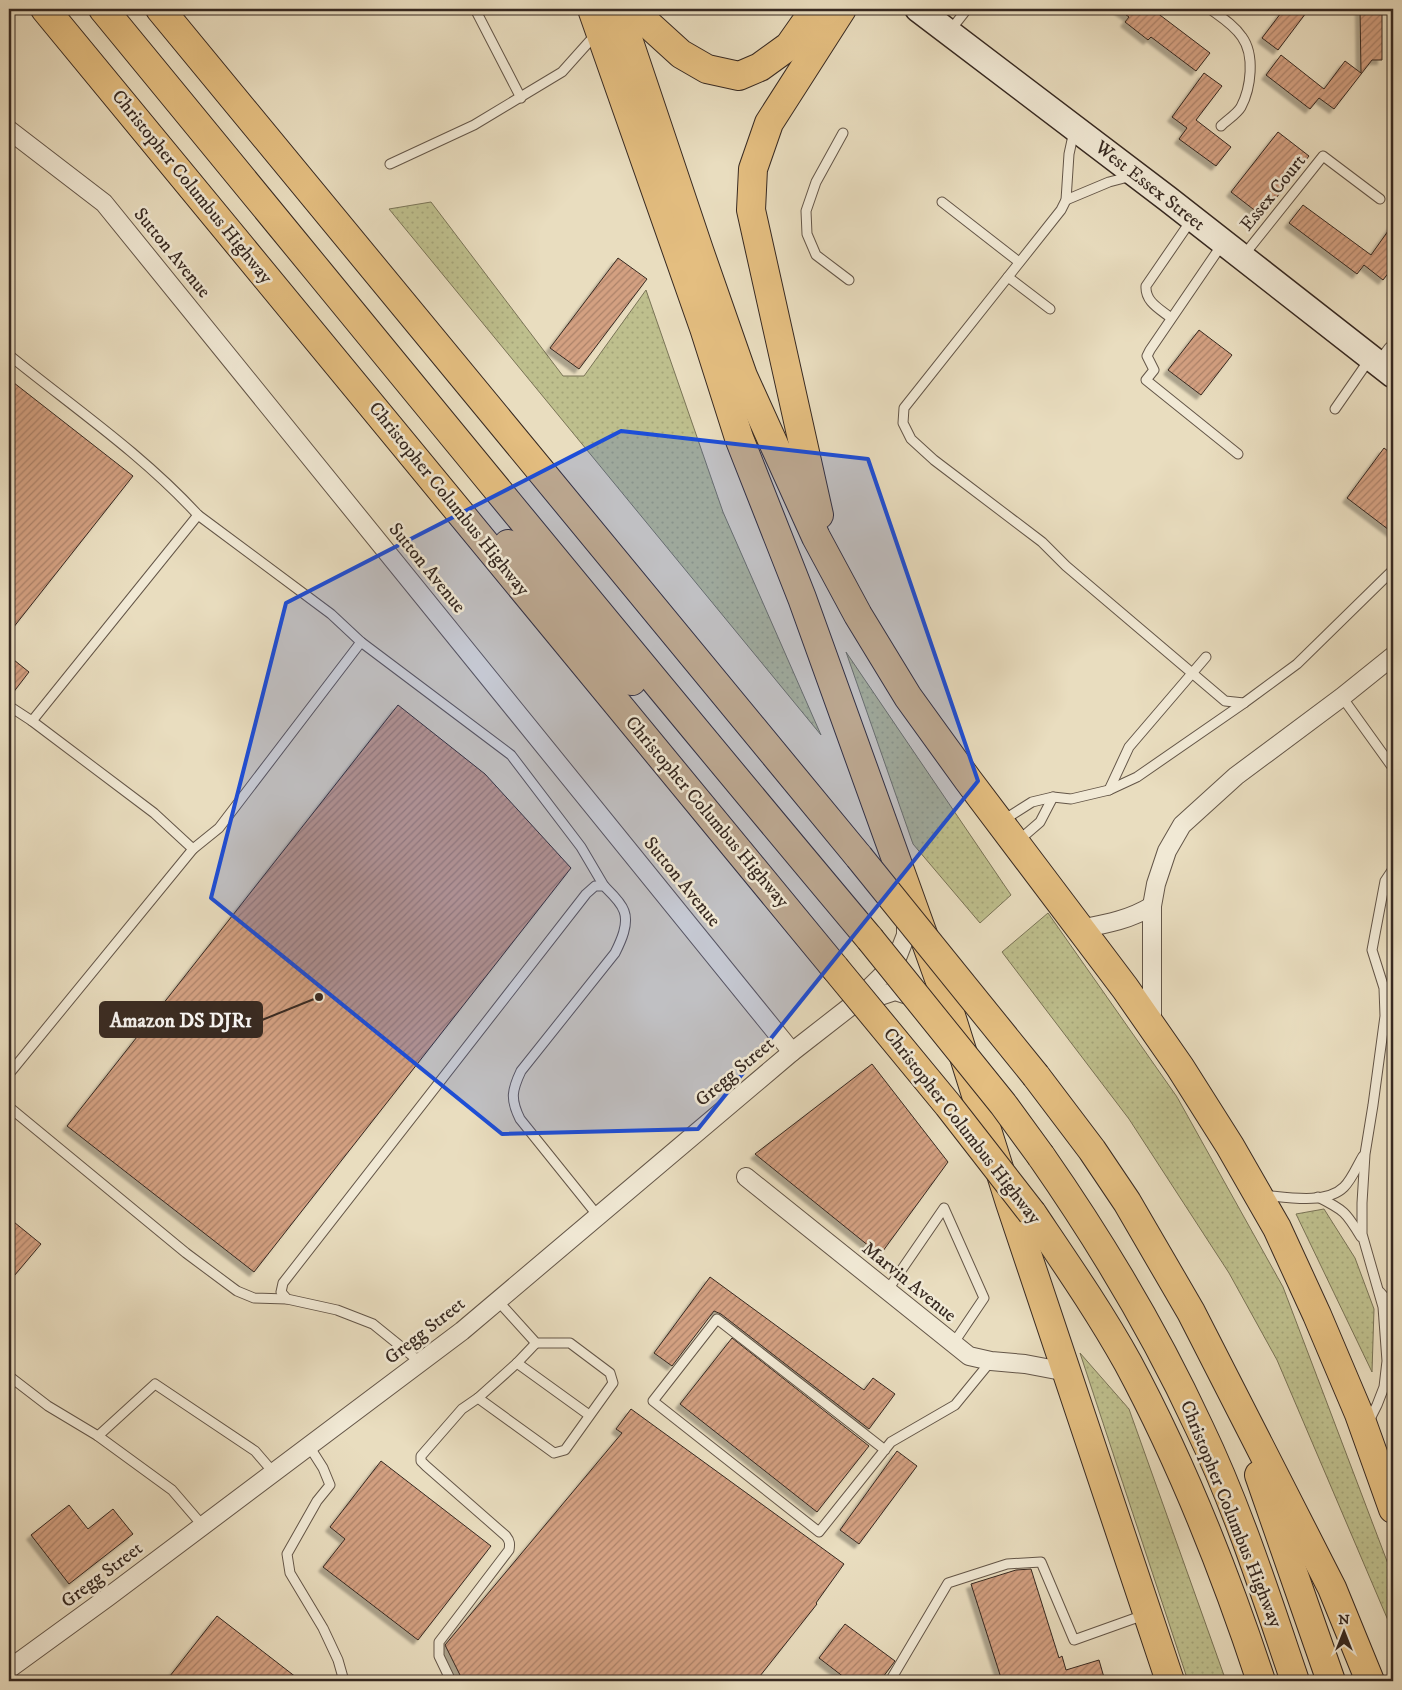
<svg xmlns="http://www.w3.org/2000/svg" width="1402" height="1690" viewBox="0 0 1402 1690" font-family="'IM FELL DW Pica',serif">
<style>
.grass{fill:url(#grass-dots);stroke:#7a7457}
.building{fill:url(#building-hatch);stroke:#372921;filter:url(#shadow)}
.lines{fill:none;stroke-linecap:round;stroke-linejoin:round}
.lane-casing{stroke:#645648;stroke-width:11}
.street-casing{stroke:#645648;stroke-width:20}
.secondary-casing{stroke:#372921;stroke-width:28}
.highway-casing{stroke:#372921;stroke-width:30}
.lane{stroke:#f1e9d5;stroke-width:9}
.street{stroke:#f1e9d5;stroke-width:18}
.secondary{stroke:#f1e9d5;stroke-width:25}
.highway{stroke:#e4be80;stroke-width:28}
.highway-bridge-casing{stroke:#372921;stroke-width:30;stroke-linecap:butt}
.highway-bridge{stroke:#e4be80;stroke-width:28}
.marked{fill:#1d4ed8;fill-opacity:0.2;stroke:#1d4ed8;stroke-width:4;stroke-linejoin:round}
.labels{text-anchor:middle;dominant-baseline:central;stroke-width:5;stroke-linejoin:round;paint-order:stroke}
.street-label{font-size:19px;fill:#372921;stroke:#f1e9d5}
.leader{fill:none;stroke:#372921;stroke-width:2}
.callout-dot{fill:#372921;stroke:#f1e9d5;stroke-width:2}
.callout{fill:#372921;stroke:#372921;stroke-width:2}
.callout-label{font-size:20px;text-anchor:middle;font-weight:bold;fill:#fff}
</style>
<defs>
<pattern id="grass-dots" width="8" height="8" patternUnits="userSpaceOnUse" patternTransform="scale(1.25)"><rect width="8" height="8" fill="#bebf8d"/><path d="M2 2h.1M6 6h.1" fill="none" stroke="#a4a479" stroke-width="1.8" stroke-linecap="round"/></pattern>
<pattern id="building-hatch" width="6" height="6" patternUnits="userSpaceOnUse" patternTransform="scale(1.25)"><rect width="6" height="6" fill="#d3a081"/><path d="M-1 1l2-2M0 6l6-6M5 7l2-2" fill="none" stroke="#ac8269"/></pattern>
<filter id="shadow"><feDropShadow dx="-4.5" dy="4.5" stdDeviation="1" flood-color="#0004"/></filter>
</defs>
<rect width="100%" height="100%" fill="#e9ddbf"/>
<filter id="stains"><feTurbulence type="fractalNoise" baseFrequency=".004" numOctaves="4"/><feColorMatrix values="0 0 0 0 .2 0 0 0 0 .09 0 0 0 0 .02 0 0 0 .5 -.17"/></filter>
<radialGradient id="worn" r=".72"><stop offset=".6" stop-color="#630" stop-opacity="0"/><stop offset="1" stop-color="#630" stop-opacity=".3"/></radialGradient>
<g class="grass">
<polygon points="431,202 563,376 584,376 646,290 723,512 821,735 389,209"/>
<polygon points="846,652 1011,895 980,923 913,844"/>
<polygon points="1048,913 1177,1097 1283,1287 1393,1577 1393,1632 1277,1360 1229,1273 1129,1119 1002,952"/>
<polygon points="1324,1209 1355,1258 1374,1309 1372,1372 1296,1214"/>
<polygon points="1080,1353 1129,1409 1226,1681 1188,1681"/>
</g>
<g class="building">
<polygon points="1118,9 1152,9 1210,53 1196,71 1151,37 1148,40 1125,22 1129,17"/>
<polygon points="1284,9 1309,9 1278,50 1262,38"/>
<polygon points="1360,9 1382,9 1382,60 1372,60 1334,109 1319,98 1310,109 1266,75 1281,55 1324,89 1345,61 1361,73"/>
<polygon points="1204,73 1222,86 1196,120 1231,147 1216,166 1179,139 1187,128 1172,117"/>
<polygon points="1278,132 1309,156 1262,216 1231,192"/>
<polygon points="1303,205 1371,255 1393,224 1393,267 1383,280 1364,265 1357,274 1289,223"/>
<polygon points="618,258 647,279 579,369 550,348"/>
<polygon points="1199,330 1232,355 1201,395 1168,370"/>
<polygon points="9,379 133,476 9,633"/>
<polygon points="1384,448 1393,455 1393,533 1347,498"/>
<polygon points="9,656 29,672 9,698"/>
<polygon points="398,705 485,774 571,868 254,1272 67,1126"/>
<polygon points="872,1064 948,1162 880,1255 755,1154"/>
<polygon points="9,1218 41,1244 9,1282"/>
<polygon points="710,1277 864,1390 873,1378 895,1394 869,1429 721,1314 714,1311 672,1366 654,1353"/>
<polygon points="732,1338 869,1446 817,1512 680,1404"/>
<polygon points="631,1409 844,1564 816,1603 817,1604 756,1681 463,1681 445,1645 622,1433 616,1429"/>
<polygon points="897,1451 917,1466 859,1544 840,1530"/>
<polygon points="381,1461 491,1546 418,1640 323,1567 345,1539 330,1527"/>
<polygon points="69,1505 88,1529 113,1509 133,1534 69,1584 31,1535"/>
<polygon points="1031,1569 1059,1658 1062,1656 1066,1670 1099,1660 1105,1681 1002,1681 971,1584 1016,1570"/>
<polygon points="217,1616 301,1681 166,1681"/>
<polygon points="845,1624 895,1661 880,1681 849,1681 819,1658"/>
</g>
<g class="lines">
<defs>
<g id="lane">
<polyline points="475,9 521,98"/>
<path d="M1210 9C1221 17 1234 25 1242 37 1255 55 1251 88 1241 107 1237 114 1227 120 1221 126"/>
<polyline points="949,32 967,9"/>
<polyline points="1074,131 1069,154 1066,200 1061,210 904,408 903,423 911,439 934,460 1042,542 1066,566 1225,701 1244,703 1297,664 1393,570"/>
<polyline points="843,133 816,182 806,211 807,234 816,255 849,280"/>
<polyline points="390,164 474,125 562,72 596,34"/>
<polyline points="1066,200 1109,182 1132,176"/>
<polyline points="942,202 1019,262"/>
<polyline points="1223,243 1150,350 1147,356 1154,370 1146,380 1238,454"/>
<polyline points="1244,255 1323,156 1380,199"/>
<polyline points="1008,277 1050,309"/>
<path d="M1171 318C1160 309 1145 302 1146 286L1192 219"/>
<path d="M9 355C73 407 142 454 198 515"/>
<polyline points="1335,409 1369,360"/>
<polyline points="1342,697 1393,768"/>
<polyline points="9,706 32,721"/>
<polyline points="1109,790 1129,747 1206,657"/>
<polyline points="1002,821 1032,802 1053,797 1071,799 1109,790 1137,777 1244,703"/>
<polyline points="1018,841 1040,822 1053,797"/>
<polyline points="193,849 154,813 32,721 198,515 331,614 361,642 511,755 581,847 604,886"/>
<polyline points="9,1074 193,849 219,828 361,642"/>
<polyline points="9,1107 186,1253 237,1291 254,1298 287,1299"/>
<path d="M1263 1195C1286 1197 1326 1205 1344 1187 1352 1179 1357 1166 1363 1156"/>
<path d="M1318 1197C1344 1210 1346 1212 1361 1237"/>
<polyline points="887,1291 944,1208 984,1298 953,1344"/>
<polyline points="1380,1292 1393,1307"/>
<path d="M420 1362 373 1324 337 1310 287 1299 281 1292 283 1283 586 894 595 886H604C611 893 621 902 624 911 629 924 621 941 615 953L521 1071C512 1090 510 1099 520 1119L598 1216"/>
<polyline points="517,1363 589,1415"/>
<polyline points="9,1376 48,1406 98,1436"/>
<polyline points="478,1398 517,1363 536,1343"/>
<polyline points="1368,1423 1377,1405 1384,1387 1387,1361 1383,1307 1362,1234 1362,1203 1365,1154 1373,1105 1385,1016 1384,988 1372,950 1385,881 1393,869"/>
<polyline points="309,1446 323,1468 330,1485 317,1501 287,1554 290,1573 323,1628 338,1660 344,1681"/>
<polyline points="885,1450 717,1319 653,1401 819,1532 891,1442 955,1405 991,1361"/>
<polyline points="203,1526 172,1490 98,1436 155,1384 255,1451 274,1473"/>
<path d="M451 1681 439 1656V1642L509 1550C510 1544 510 1541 506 1536L426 1466 421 1461V1456L462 1409 478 1398 554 1453 565 1450 613 1383 610 1373 570 1343H536L498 1301"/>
<polyline points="890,1681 948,1583 1007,1564 1041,1562 1074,1640 1144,1615"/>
</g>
<g id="street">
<polyline points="9,130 104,203 792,1052"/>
<polyline points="1381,366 1393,350"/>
<path d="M1080 929C1106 924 1129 920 1152 906"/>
<polyline points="856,1004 895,991 917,998"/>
<polyline points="1152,1026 1152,906 1156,884 1167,851 1182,825 1236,776 1342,697 1393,656"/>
<polyline points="746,1177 969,1356 991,1361 1025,1364 1067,1372"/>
<polyline points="9,1669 108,1597 462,1331 792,1052 851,1006 895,963 906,935 906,912"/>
</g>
<polyline id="secondary" points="918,9 1168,199 1393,375"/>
<g id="highway">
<polyline points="45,9 835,968"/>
<path d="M103 9C358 319 611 631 870 939"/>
<polyline points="160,9 859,857"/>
<polyline points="592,9 704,328 739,438 802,598 942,987 1010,1203 1170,1681"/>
<polyline points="618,9 699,250 743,376 816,537 858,615 908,697 968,780 1125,988 1180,1067 1230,1146 1277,1228 1317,1315 1359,1414 1393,1509"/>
<polyline points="638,9 648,24 681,54 707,69 739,76 760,67 789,46 815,9"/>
<polyline points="819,515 751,210 753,169 769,123 842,9"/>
<polyline points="508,544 632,681"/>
<polyline points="1036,1076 1092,1150 1127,1202 1191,1312 1332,1588 1370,1681"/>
<path d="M1041 1156C1101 1242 1155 1332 1199 1427 1238 1508 1266 1596 1295 1681"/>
<path d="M1032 1213C1065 1262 1099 1311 1128 1363 1183 1465 1225 1572 1261 1681"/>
<polyline points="1259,1475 1331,1681"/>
</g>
</defs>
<use href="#lane" class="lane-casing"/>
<use href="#street" class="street-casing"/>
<use href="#secondary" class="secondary-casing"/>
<use href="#highway" class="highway-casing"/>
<use href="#lane" class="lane"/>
<use href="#street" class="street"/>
<use href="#secondary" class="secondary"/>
<use href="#highway" class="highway"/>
<defs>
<g id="highway-bridge">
<polyline points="859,857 1036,1076"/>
<polyline points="870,939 1003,1104 1041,1156"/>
<polyline points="835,968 948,1105 1032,1213"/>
</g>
</defs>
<use href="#highway-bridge" class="highway-bridge-casing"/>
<use href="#highway-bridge" class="highway-bridge"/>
</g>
<path class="marked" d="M621 431 868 459 978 781 698 1129 502 1134 211 898 286 603Z"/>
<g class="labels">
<g class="street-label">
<text transform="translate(1150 186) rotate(38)">West Essex Street</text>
<text transform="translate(192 187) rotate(51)">Christopher Columbus Highway</text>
<text transform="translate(1273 193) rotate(-51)">Essex Court</text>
<text transform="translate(172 253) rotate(51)">Sutton Avenue</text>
<text transform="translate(449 499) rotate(51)">Christopher Columbus Highway</text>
<text transform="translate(427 568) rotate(51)">Sutton Avenue</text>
<text transform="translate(707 812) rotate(50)">Christopher Columbus Highway</text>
<text transform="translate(682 882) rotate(51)">Sutton Avenue</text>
<text transform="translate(735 1072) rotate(-40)">Gregg Street</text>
<text transform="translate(962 1126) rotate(52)">Christopher Columbus Highway</text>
<text transform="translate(909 1282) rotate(39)">Marvin Avenue</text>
<text transform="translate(425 1331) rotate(-38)">Gregg Street</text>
<text transform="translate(1231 1514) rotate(68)">Christopher Columbus Highway</text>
<text transform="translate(102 1575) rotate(-37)">Gregg Street</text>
</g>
</g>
<path class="leader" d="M319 997L262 1020"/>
<circle class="callout-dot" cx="319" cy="997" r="5"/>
<rect class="callout" x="100" y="1002" width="162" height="35" rx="5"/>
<g class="callout-label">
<text x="181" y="1027">Amazon DS DJR1</text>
</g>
<rect width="1402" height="1690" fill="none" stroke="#e9ddbf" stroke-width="30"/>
<rect x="10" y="10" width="1382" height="1670" fill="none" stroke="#372921" stroke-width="2.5"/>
<rect x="15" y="15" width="1372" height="1660" fill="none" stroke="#372921"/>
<g transform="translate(1344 1632)" stroke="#f1e9d5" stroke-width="4" paint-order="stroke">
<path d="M0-4L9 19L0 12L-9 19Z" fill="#372921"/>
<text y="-8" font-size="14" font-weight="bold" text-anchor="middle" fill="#372921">N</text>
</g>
<rect width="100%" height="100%" filter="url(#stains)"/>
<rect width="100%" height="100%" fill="url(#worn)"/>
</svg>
